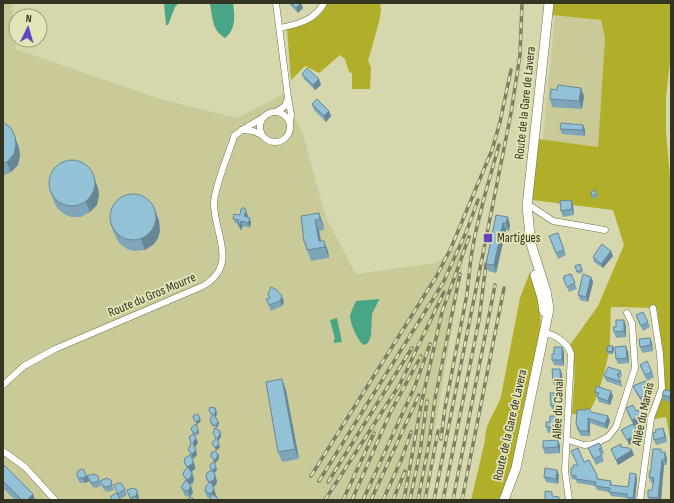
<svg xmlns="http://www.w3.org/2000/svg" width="674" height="503" viewBox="0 0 674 503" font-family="'Sofia Sans Condensed',sans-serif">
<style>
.built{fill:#caca99}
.green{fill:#b1ae29}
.water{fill:#48a686}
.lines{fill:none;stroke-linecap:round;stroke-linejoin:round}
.street-casing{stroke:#707049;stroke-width:7}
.secondary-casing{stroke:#707049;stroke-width:10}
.street{stroke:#fff;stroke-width:6}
.secondary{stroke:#fff;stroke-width:9}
.rail-casing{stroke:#7e7f62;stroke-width:3.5}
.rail{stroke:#e3e4b8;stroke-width:2;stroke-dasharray:6;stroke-linecap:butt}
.wall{fill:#7ea6b8}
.shaded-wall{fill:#678796}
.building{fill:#93c1d6;stroke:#678796}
.poi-dot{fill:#6146bf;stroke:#e3e4b8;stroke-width:1.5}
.labels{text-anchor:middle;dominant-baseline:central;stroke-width:3.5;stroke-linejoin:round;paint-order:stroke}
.street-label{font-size:13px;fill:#343423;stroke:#e3e4b8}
.poi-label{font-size:13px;fill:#343423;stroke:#e3e4b8;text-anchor:start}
</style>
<rect width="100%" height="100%" fill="#d6d7ac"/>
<g class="built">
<polygon points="3,3 12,3 16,49 160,99 237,118 284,94 303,135 326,218 356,274 436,263 467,239 423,500 3,500"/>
<polygon points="555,15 601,20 605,38 598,147 543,140"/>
</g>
<g class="green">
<path d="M327 3H380L381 11 379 22 368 61 371 67 370 89H352V73L349 72 345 59 340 55 319 73 305 66 291 80 287 29C303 25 322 21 327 3Z"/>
<path d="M553 3H671V53L666 97V132L671 188V444L666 417 654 419C656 411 660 403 662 395 669 374 659 331 657 308L611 307C610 321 611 336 609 351 607 364 596 408 586 415L572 414C573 394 578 363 570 345L598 306 624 245 613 210 532 200 539 139 598 147 605 38 601 20 552 15Z"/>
<path d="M530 272C539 293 542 312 540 334L514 463 502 500H471L485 441C485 421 496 413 501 396L520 298Z"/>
</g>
<g class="water">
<polygon points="164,3 179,3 175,7 168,25 166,25"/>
<path d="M208 3H233C235 17 236 29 225 38 212 30 213 19 210 4Z"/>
<path d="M379 299V300L372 314 371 336 368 343 364 345C358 342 350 323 350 316 351 312 354 305 356 301Z"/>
<polygon points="337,318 342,342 334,343 334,340 335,339 330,320"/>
</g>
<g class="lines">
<defs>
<g id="street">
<polyline points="276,3 288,98"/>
<path d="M280 28C298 24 314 21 324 3"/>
<circle cx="275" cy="127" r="15"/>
<polyline points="276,112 285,106 288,98 291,114 290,123"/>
<polyline points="262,135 253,131 242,130 264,117"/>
<polyline points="527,206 532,207 553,221 605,230"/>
<path d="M544 333C555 334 568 343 571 354L565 471 569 500"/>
<path d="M3 385 24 366 55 349 203 286C240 264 213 233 214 202 216 183 227 158 233 140L234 136 242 130"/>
<polyline points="568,440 584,445 594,444 608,437 616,427 635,368 632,323 627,313"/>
<polyline points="3,451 25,467 55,500"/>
<polyline points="640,500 651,418 662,388 660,354 653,308"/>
</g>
<g id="secondary">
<polyline points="535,275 542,298 544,311"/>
<polyline points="504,500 516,468 549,309 546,291 531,244 527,206 549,3"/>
</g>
</defs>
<use href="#street" class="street-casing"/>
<use href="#secondary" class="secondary-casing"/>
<use href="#street" class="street"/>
<use href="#secondary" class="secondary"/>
<defs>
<g id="rail">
<polyline points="441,439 445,408 467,294 471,257 475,235 484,198 499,145"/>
<polyline points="311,476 436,277 451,248 492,150 500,122 511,70"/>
<polyline points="319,481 443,283 467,230 478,200"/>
<polyline points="328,482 412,348"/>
<polyline points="325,500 400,384 444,292"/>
<polyline points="343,500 374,433"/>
<polyline points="352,500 390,413 421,356"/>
<polyline points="363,500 415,386 430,344"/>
<polyline points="371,500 419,395"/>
<polyline points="383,500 402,458 411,432"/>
<polyline points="393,500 405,471"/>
<polyline points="404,500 421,405 442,312 469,237"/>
<polyline points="410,500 420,452 427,401"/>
<polyline points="418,500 429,443 435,399 460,274"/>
<polyline points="425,500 438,431"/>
<polyline points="434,500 511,113 520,55 522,3"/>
<polyline points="443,500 479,320 486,264"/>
<polyline points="453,500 495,285"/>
<polyline points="462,500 504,288"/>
</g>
</defs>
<use href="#rail" class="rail-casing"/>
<use href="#rail" class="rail"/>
</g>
<g class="wall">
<polygon points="288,3 301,3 303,8 298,13"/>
<polygon points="302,74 321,85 315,90 304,79"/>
<polygon points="584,96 582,109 552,107 550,99"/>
<polygon points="312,104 329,111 331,116 326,122 314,110"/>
<polygon points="3,122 15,137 19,148 20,155 18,165 11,172 3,176"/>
<polygon points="583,125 585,130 585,136 562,134 560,129"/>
<polygon points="98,188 99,195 97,205 90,212 81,217 71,217 64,214 57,208 54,202 50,191"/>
<polygon points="595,190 598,197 593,199 591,192"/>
<polygon points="573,205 574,215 563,217 561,211"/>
<polygon points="155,210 159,221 160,231 158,238 154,244 145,250 134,251 127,249 119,243 114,233 110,222"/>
<polygon points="319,213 323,224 324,230 319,231 321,241 324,241 328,251 329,258 311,261 304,242"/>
<polygon points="240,215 248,216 247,217 251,223 250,228 243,226 241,230 240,230 238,224 235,223 233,219"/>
<polygon points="496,215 510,225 509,231 506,230 496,273 488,271 486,264"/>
<polygon points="558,233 566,255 558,259 549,236"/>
<polygon points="611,251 613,256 603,268 594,262 593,257"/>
<polygon points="580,264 583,272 578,274 575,266"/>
<polygon points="571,274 577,289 569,292 563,278"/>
<polygon points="591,277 593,282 588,302 580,300 578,295"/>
<polygon points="268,294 284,302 282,306 271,311 266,299 269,298"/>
<polygon points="636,315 648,322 650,327 643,331"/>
<polygon points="626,326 626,337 616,338 614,332"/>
<polygon points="650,338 652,343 653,351 642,353 640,347"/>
<polygon points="613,346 614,349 613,354 608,354 607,351"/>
<polygon points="562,347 564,352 564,366 554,365 552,360 554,354"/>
<polygon points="628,352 629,363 618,364 616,359"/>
<polygon points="640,365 652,372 654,377 647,381"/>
<polygon points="560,369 562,374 563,397 560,397 557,387 555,387 553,382"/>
<polygon points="621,371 622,376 619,378 623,387 606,381 604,376"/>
<polygon points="633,386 649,390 651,395 646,398 647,400 642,403 635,391"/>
<polygon points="286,390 299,459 282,462 278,452"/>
<polygon points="671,391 671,402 664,401 662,395"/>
<polygon points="595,392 613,396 610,405 599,402 597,397 596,396"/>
<polygon points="560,398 561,410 553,411 551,406"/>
<polygon points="215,408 217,414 215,417 219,423 217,428 212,426 211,423 212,416 210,413 209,411"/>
<polygon points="626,408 636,411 641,415 643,421 634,426 628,414"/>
<polygon points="591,412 610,421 607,429 590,423 590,436 581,436 577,429 576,424"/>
<polygon points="560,421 559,432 548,433 546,427"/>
<polygon points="191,429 199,432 198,435 195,436 198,443 195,447 197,455 193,459 190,454 188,450 191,443 193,434"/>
<polygon points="665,433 667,442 656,445 654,440"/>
<polygon points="558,440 560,446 560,453 545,454 543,448"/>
<polygon points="621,444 622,447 632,450 634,455 618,465 611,449"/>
<polygon points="588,448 602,448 604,453 602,455 604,461 596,465 590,453"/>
<polygon points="662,452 667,458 666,465 664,465 661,500 649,500 648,497 652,490 653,483 651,483 649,477 652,469 651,467"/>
<polygon points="218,454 219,457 218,460 215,463 217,470 214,473 217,481 216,485 213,487 216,495 210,498 207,497 205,491 208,483 206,478 211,471 210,467 214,461 211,457"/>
<polygon points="584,462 597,475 598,479 611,481 612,485 628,487 637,479 635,500 628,500 627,498 611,496 609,492 597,490 596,486 577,483 576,480 572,479 571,475 573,468"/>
<polygon points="184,463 195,466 195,469 191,472 194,478 193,483 190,484 193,492 190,497 185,496 181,487 186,481 183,475 187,468"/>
<polygon points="3,464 33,494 35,500 15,500 3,488"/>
<polygon points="559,475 558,484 546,482 544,477"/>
<polygon points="77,476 87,476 89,481 85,483 81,483 79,482"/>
<polygon points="87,476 98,476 101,486 96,488 93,487 89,482"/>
<polygon points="111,480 114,490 109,492 105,491 102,486 100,481"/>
<polygon points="114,485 125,489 127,495 120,499"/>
<polygon points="127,490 137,490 139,498 138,500 131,500"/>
</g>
<g class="shaded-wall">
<polygon points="301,3 303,8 298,13 296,8"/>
<polygon points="319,79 321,85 315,90 313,85"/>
<polygon points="581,88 584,96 582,109 579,101"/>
<polygon points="329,111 331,116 326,122 324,116"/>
<polygon points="583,125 585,130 585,136 583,130"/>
<polygon points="15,137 19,148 20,155 18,165 11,172 7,162"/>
<polygon points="94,177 98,188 99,195 97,205 90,212 86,202"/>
<polygon points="571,200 573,205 574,215 572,209"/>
<polygon points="245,208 248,216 245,221 244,216"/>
<polygon points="155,210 159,221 160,231 158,238 154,244 145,250 141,239"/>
<polygon points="319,213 323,224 324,230 320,219"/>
<polygon points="508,217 510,225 509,231 506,223"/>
<polygon points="250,218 251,223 250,228 248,223"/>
<polygon points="315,220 319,231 322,247 319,241"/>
<polygon points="241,221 243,226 241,230 239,225"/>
<polygon points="503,223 506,230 496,273 494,265"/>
<polygon points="324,241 328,251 329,258 325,247"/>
<polygon points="611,251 613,256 603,268 601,264"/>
<polygon points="591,277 593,282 588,302 586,297"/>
<polygon points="282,296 284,302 282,306 280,301"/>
<polygon points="624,320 626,326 626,337 624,331"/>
<polygon points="650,338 652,343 653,351 651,345"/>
<polygon points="613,346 614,349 613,354 612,352"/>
<polygon points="626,346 628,352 629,363 627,358"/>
<polygon points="562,347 564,352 564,366 562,360"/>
<polygon points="560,369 562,374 563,397 561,391"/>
<polygon points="282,379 286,390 299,459 295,449"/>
<polygon points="611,391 613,396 610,405 608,401"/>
<polygon points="558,393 560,398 561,410 559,405"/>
<polygon points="215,408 217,414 215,418 214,415"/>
<polygon points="641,415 643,421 634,426 632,420"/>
<polygon points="558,416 560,421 559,432 558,427"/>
<polygon points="608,416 610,421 607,429 605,424"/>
<polygon points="588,418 590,423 590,436 588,431"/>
<polygon points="200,419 201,421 197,425 196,422"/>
<polygon points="218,421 219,423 217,428 216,426"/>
<polygon points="663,428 665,433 667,442 665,437"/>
<polygon points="198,429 199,432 198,435 197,432"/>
<polygon points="220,431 221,434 221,437 218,441 217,438"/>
<polygon points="638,432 640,438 629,445 627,440"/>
<polygon points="196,438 198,443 195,447 193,443"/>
<polygon points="558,440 560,446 560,453 558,447"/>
<polygon points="219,444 220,447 216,451 215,448"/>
<polygon points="196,450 197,455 193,459 192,454"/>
<polygon points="632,450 634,455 618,465 616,460"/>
<polygon points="665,452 667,458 666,465 665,460"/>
<polygon points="218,454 219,457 218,460 215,463 214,460"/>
<polygon points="193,460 195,466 195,469 190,473 188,467"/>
<polygon points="662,460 664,465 661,500 659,500 658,498"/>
<polygon points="216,467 217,470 213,474 212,471"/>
<polygon points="557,470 559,475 558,484 556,479"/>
<polygon points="192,473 194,478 193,483 189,485 187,480"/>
<polygon points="636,474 637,479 635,500 634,500 633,498"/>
<polygon points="215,475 217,481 216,485 213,487 216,495 213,500 211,494 210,482"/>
<polygon points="87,476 89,481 85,483 83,478"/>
<polygon points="191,486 193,492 190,497 188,491"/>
<polygon points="137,490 139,498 138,500 137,500 136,496"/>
<polygon points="33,494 35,500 27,500"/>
</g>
<g class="building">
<polygon points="291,3 301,3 296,8"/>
<polygon points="307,68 319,79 313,85 302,74"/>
<polygon points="558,85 581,88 579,101 550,99 551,89 557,90"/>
<polygon points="317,99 329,111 324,116 312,104"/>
<polygon points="3,122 11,128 15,137 16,144 14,154 7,162 3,163"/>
<polygon points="561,123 583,125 583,130 560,129"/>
<circle cx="72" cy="183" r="23"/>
<polygon points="595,190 597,194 592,196 591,192"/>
<circle cx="133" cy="217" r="23"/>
<polygon points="571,200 572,209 561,211 560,201"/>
<polygon points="242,208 245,208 246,211 244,216 250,218 248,223 241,221 239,225 238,225 239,220 233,219 234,214 240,215 241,209"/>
<polygon points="319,213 320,219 315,220 319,241 324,241 325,247 307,250 305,242 304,242 301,216"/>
<polygon points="496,215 508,217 506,223 503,223 494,265 486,264"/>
<polygon points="558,233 564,250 556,253 549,236"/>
<polygon points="602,244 611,251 601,264 593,257"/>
<polygon points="580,264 582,270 577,272 575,266"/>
<polygon points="571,274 575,283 567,287 563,278 565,278 564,276"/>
<polygon points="583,274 591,277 586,297 578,295"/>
<polygon points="271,287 277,290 282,296 280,301 269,305 266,299 270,298 268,294"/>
<polygon points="643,312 648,322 641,326 636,315"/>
<polygon points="616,320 624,320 624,331 614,332 613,327 616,327"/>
<polygon points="650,338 651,345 640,347 639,339"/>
<polygon points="608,346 613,346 612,352 607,351"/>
<polygon points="626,346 627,358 616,359 615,347"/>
<polygon points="554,347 562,347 562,360 552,360 552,354 554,354"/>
<polygon points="647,361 652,372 645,375 640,365"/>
<polygon points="608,367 621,371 617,374 621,382 604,376"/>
<polygon points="552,369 560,369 561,391 558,391 556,382 553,382"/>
<polygon points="282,379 295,449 278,452 266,382"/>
<polygon points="645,381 649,390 644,393 645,395 640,398 633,386"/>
<polygon points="596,386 611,391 608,401 597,397 599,393 595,392"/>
<polygon points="664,390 671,391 670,397 662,395"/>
<polygon points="550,393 558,393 559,405 551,406"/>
<polygon points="633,405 636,411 638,410 641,415 632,420 626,408"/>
<polygon points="210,407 215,408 216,411 214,415 218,421 216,426 211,423 210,419 213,415 209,411"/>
<polygon points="588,408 591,412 608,416 605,424 588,418 588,431 580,431 576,424 577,410 585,410"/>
<polygon points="198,414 200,419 196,422 194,420 193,416 195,415"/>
<polygon points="550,416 558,416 558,427 546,427 546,422 550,422"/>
<polygon points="196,424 198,429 197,432 194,434 191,429 192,427"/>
<polygon points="633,424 638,432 627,440 621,430"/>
<polygon points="215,428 220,431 220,435 217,438 219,444 215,448 212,443 216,438 213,433"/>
<polygon points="663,428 665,437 654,440 653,433 656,432 655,430"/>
<polygon points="193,434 196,438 193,443 196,450 192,454 188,450 191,443 189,437"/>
<polygon points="558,440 558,447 543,448 543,441"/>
<polygon points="599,443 602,448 599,449 602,455 594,459 588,448"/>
<polygon points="621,444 621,447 629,448 632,450 616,460 611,449"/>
<polygon points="578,448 584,462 589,460 597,475 597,479 611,481 610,485 628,487 630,473 636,474 633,498 627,497 627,494 609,492 610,488 595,486 596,482 576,479 576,476 571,475 571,468 573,468 573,465 578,465 571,451"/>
<polygon points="653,449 661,449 661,452 665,452 665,460 662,460 658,498 648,497 648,490 652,490 654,478 649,477 650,470 652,469 651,467"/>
<polygon points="215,451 218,454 217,458 214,460 211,457 211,453"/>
<polygon points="190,455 193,460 193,463 188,467 184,463 185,458"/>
<polygon points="214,461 216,467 212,471 210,467 210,465"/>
<polygon points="3,464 33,494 27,500 22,500 3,481"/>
<polygon points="188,467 192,473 191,477 187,480 183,475 184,471"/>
<polygon points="545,468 557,470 556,479 544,477"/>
<polygon points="83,469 87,476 83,478 79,478 77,476 77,473 79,470"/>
<polygon points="212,470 215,475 214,480 210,482 206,478 207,473"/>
<polygon points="94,474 98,476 99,480 94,483 91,482 87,476"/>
<polygon points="107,478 111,480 112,485 107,487 103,486 100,481"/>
<polygon points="186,480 191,486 188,491 183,490 181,487"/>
<polygon points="210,482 213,486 214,489 211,494 205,491 206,486"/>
<polygon points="118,483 121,483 125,489 118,494 114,485"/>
<polygon points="133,488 137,490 137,493 136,496 130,498 127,490"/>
<polygon points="545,491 552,492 552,496 559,497 559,500 545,500"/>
<polygon points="117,493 120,500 111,500 111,496"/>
<polygon points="211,494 217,497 218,500 210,500"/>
<polygon points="190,497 194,499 195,500 187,500"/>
</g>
<rect class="poi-dot" x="483" y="233" width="10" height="10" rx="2"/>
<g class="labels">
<g class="street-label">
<text transform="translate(525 103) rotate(-84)">Route de la Gare de Lavera</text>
<text transform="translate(152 295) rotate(-23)">Route du Gros Mourre</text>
<text transform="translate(558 409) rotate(-88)">Allée du Canal</text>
<text transform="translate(643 414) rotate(-78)">Allée du Marais</text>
<text transform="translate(510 425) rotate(-77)">Route de la Gare de Lavera</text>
</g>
<g class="poi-label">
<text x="497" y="238">Martigues</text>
</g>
</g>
<rect width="674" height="503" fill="none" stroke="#343423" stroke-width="8"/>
<g transform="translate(28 28) rotate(5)"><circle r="19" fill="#e3e4b8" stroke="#9d9e7c"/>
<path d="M0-3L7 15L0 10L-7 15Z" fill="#6146bf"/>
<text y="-6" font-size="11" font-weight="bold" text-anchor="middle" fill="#343423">N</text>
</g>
</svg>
